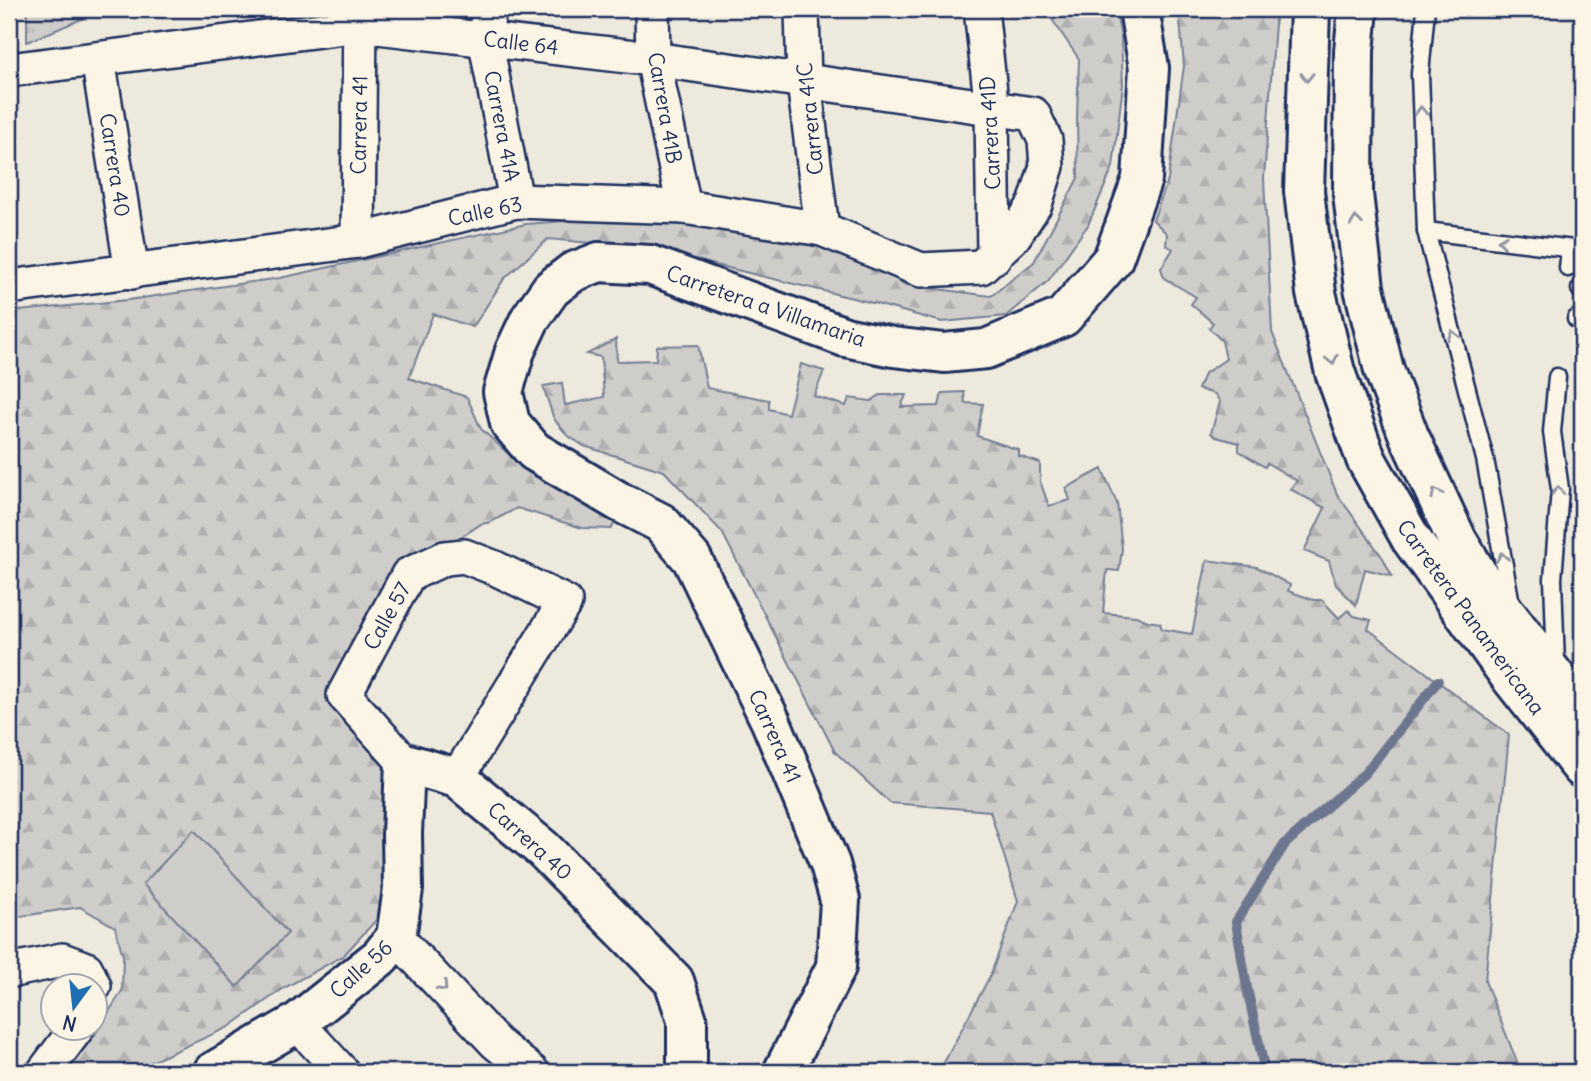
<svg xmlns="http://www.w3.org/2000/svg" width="1591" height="1081" viewBox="0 0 1591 1081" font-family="Delius,sans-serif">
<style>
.forest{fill:url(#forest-firs);stroke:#757e94;stroke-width:2}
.park{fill:url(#park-tufts);stroke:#757e94;stroke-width:2}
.garden{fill:#cfcdca;stroke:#757e94;stroke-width:2}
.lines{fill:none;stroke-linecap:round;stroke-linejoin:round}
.stream{stroke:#6c778f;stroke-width:10}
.service-casing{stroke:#1b2f5e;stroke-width:21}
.minor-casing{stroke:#1b2f5e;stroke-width:38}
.tertiary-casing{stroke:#1b2f5e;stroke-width:44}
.trunk-casing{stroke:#1b2f5e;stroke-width:44}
.service{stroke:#fcf5e5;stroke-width:16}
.minor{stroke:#fcf5e5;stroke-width:33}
.tertiary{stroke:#fcf5e5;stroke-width:38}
.trunk{stroke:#fcf5e5;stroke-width:38}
.oneway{stroke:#8c92a2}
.labels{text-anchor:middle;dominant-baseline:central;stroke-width:6;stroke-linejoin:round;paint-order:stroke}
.street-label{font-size:21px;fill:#1b2f5e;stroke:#fcf5e5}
</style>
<defs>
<pattern id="forest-firs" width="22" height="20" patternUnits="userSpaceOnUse" patternTransform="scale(1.75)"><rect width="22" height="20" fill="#cfcdca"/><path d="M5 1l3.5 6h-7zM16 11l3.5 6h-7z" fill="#b1b0b0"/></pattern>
<pattern id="park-tufts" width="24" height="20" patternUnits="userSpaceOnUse" patternTransform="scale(1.75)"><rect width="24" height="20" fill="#cfcdca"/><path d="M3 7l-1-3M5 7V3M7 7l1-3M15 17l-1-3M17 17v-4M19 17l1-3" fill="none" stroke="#b1b0b0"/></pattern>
</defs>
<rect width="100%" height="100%" fill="#eee9dd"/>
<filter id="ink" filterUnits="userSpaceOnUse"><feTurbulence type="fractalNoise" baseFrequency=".0143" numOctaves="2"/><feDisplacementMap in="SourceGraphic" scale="14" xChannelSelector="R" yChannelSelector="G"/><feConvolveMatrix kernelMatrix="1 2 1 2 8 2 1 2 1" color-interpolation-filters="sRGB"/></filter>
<g filter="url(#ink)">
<g class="forest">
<polygon points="1045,9 1115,9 1121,37 1123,84 1113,167 1088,225 1048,281 1006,316 942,322 869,302 645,248 548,239 504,279 473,327 433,314 409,378 467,397 481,429 515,460 623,511 611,529 582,528 517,508 491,522 481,524 442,550 358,658 365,691 405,763 391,904 343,956 284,988 229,1027 129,1072 59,1072 90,1042 122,991 123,956 115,927 80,907 9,918 9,312 128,300 280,278 526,224 656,214 818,234 906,285 991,296 1034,262 1078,178 1077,117 1079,59"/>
<polygon points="1179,9 1276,9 1264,179 1272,332 1337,494 1383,558 1392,576 1365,569 1356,605 1336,585 1329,561 1304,551 1325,508 1290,489 1297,481 1267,463 1265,467 1239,451 1239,443 1216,437 1211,433 1220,402 1215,394 1198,389 1204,374 1226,359 1222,341 1209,328 1213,323 1191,304 1196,297 1164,278 1161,268 1173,249 1166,245 1167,234 1153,220 1168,180 1184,66"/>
<polygon points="616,339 617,361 656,360 657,346 698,345 707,388 769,400 769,409 788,414 801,364 824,371 814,396 846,406 849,398 871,401 880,395 906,395 901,407 939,406 942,393 964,392 965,403 983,404 977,436 1019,450 1019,456 1040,463 1040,481 1049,506 1070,500 1066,488 1102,469 1117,503 1122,549 1119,571 1107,570 1103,613 1136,616 1148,621 1160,623 1162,629 1192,634 1207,560 1257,567 1290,585 1288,591 1314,600 1322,600 1339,618 1348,610 1354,616 1371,620 1368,629 1509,735 1485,981 1521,1072 939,1072 990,976 1018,901 990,811 890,803 835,752 722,532 664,471 584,446 567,435 554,419 543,386 562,383 565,405 604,397 601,357 587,354"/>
</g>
<polygon class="park" points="27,9 92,9 94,14 27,42"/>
<polygon class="garden" points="194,830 288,933 237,987 143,884"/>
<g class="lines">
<polyline class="stream" points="1265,1072 1247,988 1236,922 1285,844 1365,773 1438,681"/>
<defs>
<g id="service">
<polyline points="1426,9 1420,74 1426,231 1485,459 1511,604"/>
<polyline points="1426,231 1582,250"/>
<polyline points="1568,268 1570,249"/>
<polyline points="1580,289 1582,289"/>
<polyline points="1576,319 1582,319"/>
<polyline points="1556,665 1553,579 1560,489 1552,432 1557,377"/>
</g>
<g id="minor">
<polyline points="489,9 485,38 516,201"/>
<polyline points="652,9 653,59 684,207"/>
<polyline points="802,9 804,82 822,229"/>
<polyline points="981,9 992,110 994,257"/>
<polyline points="98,59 132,272"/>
<polyline points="9,70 360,25 653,59 1033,114 1045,140 1047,166 1035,204 1014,236 981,267 921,270 822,229 684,207 516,201 358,241 9,287"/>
<polyline points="358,241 360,9"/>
<polyline points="405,763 344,695 408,575 445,558 464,556 495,568 565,602 457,778"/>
<polyline points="396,937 496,1043 532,1072"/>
<polyline points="9,971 62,960 86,969 94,986"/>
<polyline points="297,1023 342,1072"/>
<polyline points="44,1072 77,1028"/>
</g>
<g id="tertiary">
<polyline points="213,1072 297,1023 380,957 396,937 403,889 402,834 405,763 457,778 543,849 674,981 687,1020 687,1072"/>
<polyline points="783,1072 836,967 840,900 830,864 771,722 692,559 661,523 618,501 534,451 510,423 503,392 515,351 530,319 551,289 573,272 599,262 650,265 845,337 893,347 944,353 986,349 1063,317 1113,259 1142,179 1149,68 1139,9"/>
</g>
<g id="trunk">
<polyline points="1310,9 1304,191 1316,293 1335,372 1366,459 1411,539 1508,674 1582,768"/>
<polyline points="1358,9 1354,51 1353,194 1364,288 1384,370 1409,436 1457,540 1486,588 1582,711"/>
</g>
</defs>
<use href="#service" class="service-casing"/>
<use href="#minor" class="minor-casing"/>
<use href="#tertiary" class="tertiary-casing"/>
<use href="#trunk" class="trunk-casing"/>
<use href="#service" class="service"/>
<use href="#minor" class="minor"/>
<use href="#tertiary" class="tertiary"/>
<use href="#trunk" class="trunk"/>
</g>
<defs><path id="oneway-chevron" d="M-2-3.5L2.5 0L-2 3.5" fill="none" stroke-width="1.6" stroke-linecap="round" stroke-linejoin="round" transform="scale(1.75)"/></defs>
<g class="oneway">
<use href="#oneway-chevron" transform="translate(1307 77) rotate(91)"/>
<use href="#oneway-chevron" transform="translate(1421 111) rotate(-92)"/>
<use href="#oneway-chevron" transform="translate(1356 221) rotate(-97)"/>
<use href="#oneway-chevron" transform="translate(1502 241) rotate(-173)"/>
<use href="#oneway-chevron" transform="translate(1453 335) rotate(-104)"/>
<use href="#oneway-chevron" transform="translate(1332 360) rotate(77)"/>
<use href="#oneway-chevron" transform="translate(1558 491) rotate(-89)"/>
<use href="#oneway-chevron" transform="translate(1436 493) rotate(-115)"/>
<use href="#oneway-chevron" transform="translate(1502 557) rotate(-100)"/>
<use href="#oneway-chevron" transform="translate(443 987) rotate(47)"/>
</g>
</g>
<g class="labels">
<g class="street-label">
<text transform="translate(521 43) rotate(7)">Calle 64</text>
<text transform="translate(665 108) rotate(80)">Carrera 41B</text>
<text transform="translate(810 119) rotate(-96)">Carrera 41C</text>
<text transform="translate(359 125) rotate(-89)">Carrera 41</text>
<text transform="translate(502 126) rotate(79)">Carrera 41A</text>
<text transform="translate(990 133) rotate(-93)">Carrera 41D</text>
<text transform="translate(115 165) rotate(81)">Carrera 40</text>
<text transform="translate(485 211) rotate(-12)">Calle 63</text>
<text transform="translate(766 306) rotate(19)">Carretera a Villamaria</text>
<text transform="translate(387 616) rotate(-61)">Calle 57</text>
<text transform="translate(1471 617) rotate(54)">Carretera Panamericana</text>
<text transform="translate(775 736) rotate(66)">Carrera 41</text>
<text transform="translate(530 841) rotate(42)">Carrera 40</text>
<text transform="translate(361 969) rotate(-42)">Calle 56</text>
</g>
</g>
<rect width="1591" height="1081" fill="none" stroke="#fcf5e5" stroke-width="35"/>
<rect x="18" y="18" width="1556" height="1046" fill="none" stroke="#1b2f5e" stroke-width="2.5" filter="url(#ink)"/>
<g transform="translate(74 1007) rotate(195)"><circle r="33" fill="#fcf5e5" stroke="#a2a6af" stroke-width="2"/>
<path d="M0-5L12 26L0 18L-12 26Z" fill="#1f6fb2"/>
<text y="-10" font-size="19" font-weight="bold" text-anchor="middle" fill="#1b2f5e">N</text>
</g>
</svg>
